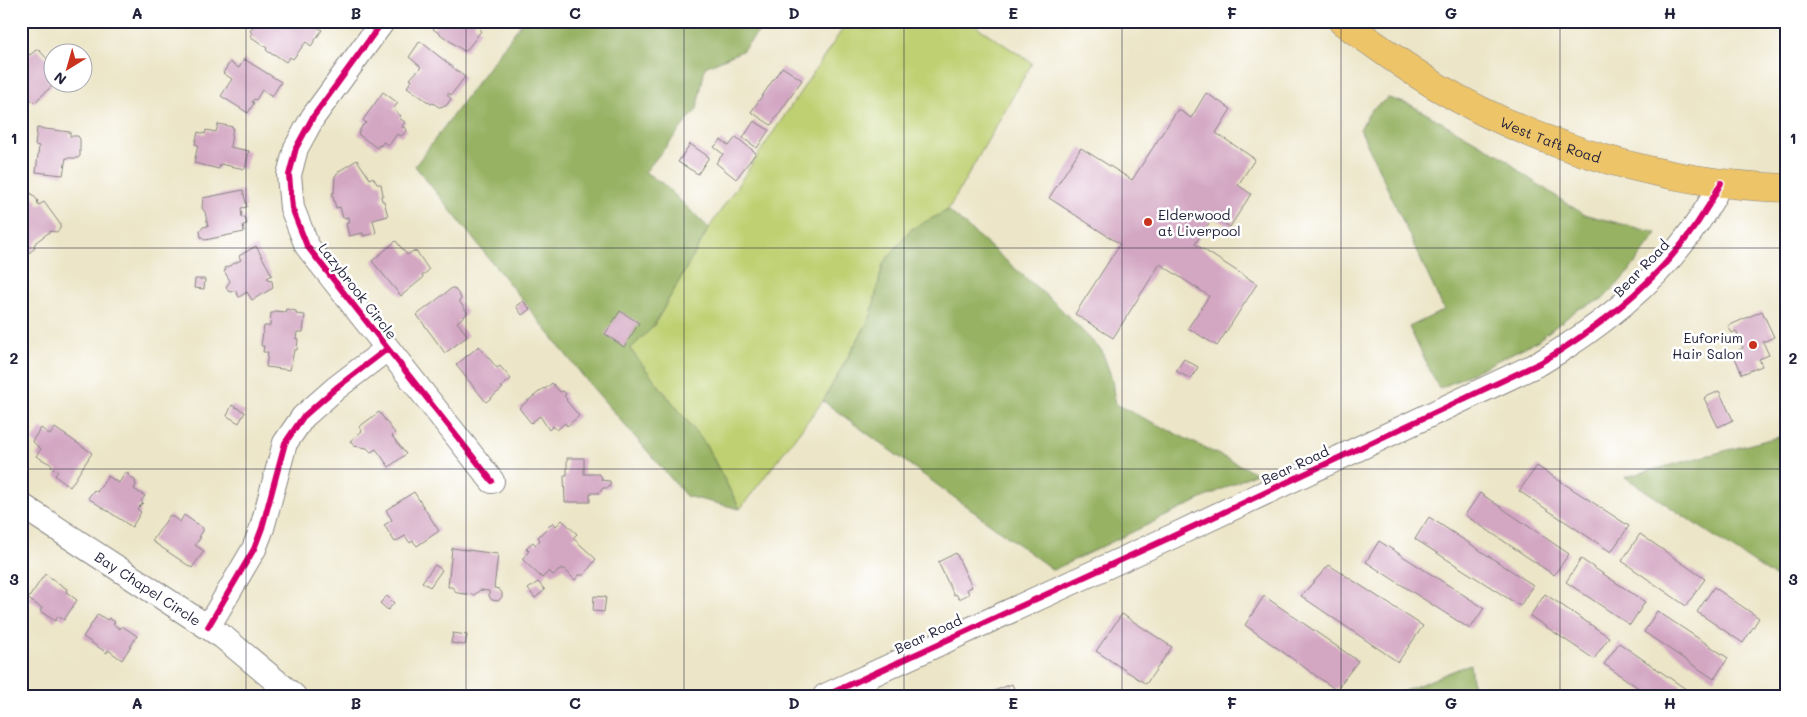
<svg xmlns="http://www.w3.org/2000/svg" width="1807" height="717" viewBox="0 0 1807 717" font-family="Mali,sans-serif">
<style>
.green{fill:#bfd072;stroke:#707956}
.forest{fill:#97b264;stroke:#5c6a50}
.building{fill:#d3a6c2}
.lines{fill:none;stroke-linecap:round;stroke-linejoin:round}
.minor-casing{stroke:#878481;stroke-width:26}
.major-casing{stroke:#878481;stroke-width:29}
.minor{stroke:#fff;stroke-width:24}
.major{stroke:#eec469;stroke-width:28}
.cycleway-casing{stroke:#fff;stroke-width:9}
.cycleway{stroke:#d6006c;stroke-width:6}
.grid{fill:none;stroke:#22223b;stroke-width:1;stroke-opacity:0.55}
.poi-dot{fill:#c8321e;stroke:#fff;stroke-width:2}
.labels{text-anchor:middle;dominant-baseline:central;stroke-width:5;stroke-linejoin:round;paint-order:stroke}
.street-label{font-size:14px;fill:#22223b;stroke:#fff}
.poi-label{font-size:14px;fill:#22223b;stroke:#fff;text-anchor:start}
.neatline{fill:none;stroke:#22223b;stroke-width:2}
.grid-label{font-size:16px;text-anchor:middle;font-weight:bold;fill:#22223b}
</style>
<rect width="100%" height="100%" fill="#fff"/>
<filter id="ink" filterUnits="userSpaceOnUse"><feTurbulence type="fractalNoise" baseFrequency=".02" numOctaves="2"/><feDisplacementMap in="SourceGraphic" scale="10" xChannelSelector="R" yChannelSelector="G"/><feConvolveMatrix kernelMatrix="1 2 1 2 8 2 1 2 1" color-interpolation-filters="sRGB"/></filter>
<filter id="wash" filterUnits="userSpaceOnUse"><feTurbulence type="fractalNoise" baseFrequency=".0096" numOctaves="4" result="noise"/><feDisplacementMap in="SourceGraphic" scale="20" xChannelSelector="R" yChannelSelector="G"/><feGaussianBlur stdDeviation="1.12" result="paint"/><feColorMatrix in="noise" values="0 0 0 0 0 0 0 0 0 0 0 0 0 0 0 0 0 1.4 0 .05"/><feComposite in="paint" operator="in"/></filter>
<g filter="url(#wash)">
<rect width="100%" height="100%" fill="#ece5c7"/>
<polygon class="green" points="848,21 973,21 973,24 1032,63 948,210 910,230 883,264 871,316 823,401 740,509 706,445 630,349 653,327 709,228"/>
<g class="forest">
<polygon points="523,21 768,21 742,51 705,67 697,109 645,172 663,184 709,228 653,327 630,349 706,445 740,509 686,496 587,381 415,166"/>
<polygon points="1388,98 1411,105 1505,158 1521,173 1583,214 1657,233 1628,273 1603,299 1578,309 1537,341 1439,389 1409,327 1444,310 1360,129 1371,110"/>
<polygon points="948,210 1057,305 1102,351 1112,379 1115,404 1256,473 1053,570 823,401 871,316 883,264 910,230"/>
<polygon points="1786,435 1786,584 1625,477"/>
<polygon points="1470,664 1474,696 1392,696"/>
</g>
<g id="blocks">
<g class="building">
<polygon points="257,21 298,21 303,25 306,21 310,21 322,30 311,46 306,42 293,59 290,57 286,62 274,54 273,55 266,50 267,48 250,36 252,33 250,31"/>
<polygon points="439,21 476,21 474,24 481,31 466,51 464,51 433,29"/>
<polygon points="420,41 465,77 451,95 448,93 447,94 451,99 446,106 439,107 433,103 431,104 407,87 412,80 410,79 421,67 409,57"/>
<polygon points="36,50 39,50 50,62 46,68 52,75 48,80 53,85 34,103 21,89 21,57 28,53 30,55"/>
<polygon points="244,59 281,82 272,97 262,90 256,100 254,99 252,102 254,103 248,113 221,96 232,79 223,73 230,62 239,68"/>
<polygon points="782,67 802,80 771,125 751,112"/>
<polygon points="383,92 398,103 393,109 401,116 399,118 405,122 402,127 406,128 407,131 401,136 397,134 389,145 383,142 381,146 379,145 377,148 358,134 362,126 366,123 363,120"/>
<polygon points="1206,93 1231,109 1216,133 1255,159 1238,185 1251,194 1230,227 1213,217 1195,244 1257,284 1217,346 1188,328 1209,296 1160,264 1113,338 1075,314 1120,244 1049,198 1081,148 1132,180 1178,109 1191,118"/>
<polygon points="754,121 769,130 757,148 743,138"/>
<polygon points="218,124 233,127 230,147 249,151 245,169 220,164 219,169 194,163 198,145 195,144 198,132 205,134 206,130 216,132"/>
<polygon points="37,128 70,132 70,136 78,136 80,139 80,156 78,158 66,158 63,175 36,172 39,146 35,145"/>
<polygon points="736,137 756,153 736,179 716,163 723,154 714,147 721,140 729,146"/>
<polygon points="690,144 709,157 698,174 678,162"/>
<polygon points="357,160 370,179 373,177 377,184 381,184 383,195 381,196 382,201 384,201 388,216 373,220 376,233 363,236 363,233 349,236 346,223 349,223 348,217 343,218 340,207 336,208 332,193 334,193 335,176 339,171"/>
<polygon points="25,186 38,201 37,202 39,205 44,202 60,224 60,229 56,232 51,231 36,242 34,246 35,248 29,253 28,251 21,251 21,189"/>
<polygon points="243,190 247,207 241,208 242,218 245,217 247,224 243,225 244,232 205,240 201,237 200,231 203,227 208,226 205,212 202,208 203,198"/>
<polygon points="396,241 407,255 413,251 417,252 429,270 422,276 423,278 401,296 372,261"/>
<polygon points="256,246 272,275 267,278 272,281 273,288 252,300 247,292 239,297 235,290 231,292 228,291 226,287 230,281 224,271 226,270 225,268 241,260 239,256"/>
<polygon points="195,279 205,279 204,289 194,288"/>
<polygon points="452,288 454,288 460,296 461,299 459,301 467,312 466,315 457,322 468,336 445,353 417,315"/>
<polygon points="523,301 530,309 522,315 516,306"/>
<polygon points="286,309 296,311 296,314 305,315 303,332 297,332 296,339 298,339 297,350 294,350 290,370 266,367 268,352 263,352 264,346 261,346 264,326 270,326 271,313 274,313 275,311 285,312"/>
<polygon points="620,311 639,323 624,347 605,334"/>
<polygon points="1762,311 1774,337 1763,342 1769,355 1759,359 1762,366 1742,374 1733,353 1743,348 1736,331 1732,333 1728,326"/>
<polygon points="479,346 497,368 500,366 511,379 501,387 503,388 486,402 456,365"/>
<polygon points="1184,359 1198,367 1191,379 1176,371"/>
<polygon points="552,383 558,390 561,392 563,391 566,394 564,396 567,399 566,400 579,416 567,426 565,423 557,430 553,426 549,430 540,416 531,423 519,408 544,388 545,389"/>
<polygon points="1719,391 1733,420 1718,427 1704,398"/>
<polygon points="232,405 245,412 239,423 227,416"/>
<polygon points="379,412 395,433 392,436 406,454 389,467 376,449 371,452 367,448 354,446 350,441 362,431 359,427"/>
<polygon points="41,428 50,435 55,428 92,453 70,487 55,476 58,471 51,467 52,465 36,456 41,449 32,441"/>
<polygon points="567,458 584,458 584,474 599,474 602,477 601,480 610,481 610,486 608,488 603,488 599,493 590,493 590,502 565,502 564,475 567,475"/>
<polygon points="1537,466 1629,526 1611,552 1519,491"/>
<polygon points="125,473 128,473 128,475 135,480 136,485 134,489 145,496 141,501 143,503 137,509 141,512 132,527 88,498 94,490 97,492 108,476 119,483"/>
<polygon points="414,492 439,531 417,546 413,541 410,543 405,536 395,542 384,525 392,520 386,510"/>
<polygon points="1480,493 1569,554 1554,575 1465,515"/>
<polygon points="170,515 180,522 184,515 203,528 203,531 199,537 201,537 195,545 204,551 192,568 152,541"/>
<polygon points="1429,517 1533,585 1520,606 1415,539"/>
<polygon points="562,520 577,534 573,538 596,559 584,575 579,575 575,580 563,568 553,575 549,571 542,578 522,559 529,551 526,548 533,542 536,545 540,540 538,537 553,522 556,526"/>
<polygon points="1640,534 1705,579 1686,606 1622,561"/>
<polygon points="1379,541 1484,608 1470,629 1366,562"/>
<polygon points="452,548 498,554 494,588 499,589 502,593 502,597 498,601 492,600 489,596 489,591 480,590 474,595 457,593 452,587 448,587"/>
<polygon points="956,553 972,587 967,589 969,594 959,599 956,594 954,595 938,562"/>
<polygon points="1581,559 1645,602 1630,625 1566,582"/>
<polygon points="435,565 442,570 430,587 422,582"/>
<polygon points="1329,565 1423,626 1398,662 1301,596"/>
<polygon points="45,574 67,589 66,592 77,600 64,620 58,616 55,621 40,611 42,608 28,599"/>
<polygon points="538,582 545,590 535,598 528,589"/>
<polygon points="1714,587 1759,618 1743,643 1697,612"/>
<polygon points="1545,594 1609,637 1594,659 1530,616"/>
<polygon points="387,596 394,603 388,610 380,603"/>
<polygon points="594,596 606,597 604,612 593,611"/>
<polygon points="1264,596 1358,661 1336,690 1245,625"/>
<polygon points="1657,611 1728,658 1714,679 1644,632"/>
<polygon points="98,614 107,620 109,618 115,622 113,624 120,629 122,626 137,636 122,660 108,650 107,653 83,637"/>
<polygon points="1122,614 1172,647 1146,684 1096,651"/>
<polygon points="453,633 467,635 465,645 451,643"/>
<polygon points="1619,643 1696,696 1650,696 1604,664"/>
<polygon points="1012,684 1017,696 992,696 991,692"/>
</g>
</g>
</g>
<g filter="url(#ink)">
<use href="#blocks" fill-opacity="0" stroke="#878481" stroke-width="1"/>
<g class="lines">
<defs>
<g id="minor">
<polyline points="383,21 313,117 296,148 289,175 292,208 307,246 492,481"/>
<path id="s1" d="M21 505 223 637 294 696"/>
<polyline points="208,627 254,549 262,528 285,443 303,417 336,388 387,349"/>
<path d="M825 696 1169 538 1540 363C1614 319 1682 261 1721 183"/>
</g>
<g id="major">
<path id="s2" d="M1342 21C1373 44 1404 66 1436 86 1540 148 1665 184 1786 188"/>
</g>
</defs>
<use href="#minor" class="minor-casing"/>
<use href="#major" class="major-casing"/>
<use href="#minor" class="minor"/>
<use href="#major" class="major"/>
<defs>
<g id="cycleway">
<polyline points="383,21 313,117 296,148 289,175 292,208 307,246 492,481"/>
<polyline points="208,627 254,549 262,528 285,443 303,417 336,388 387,349"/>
<path d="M825 696 1169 538 1540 363C1614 319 1682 261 1721 183"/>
</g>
</defs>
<use href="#cycleway" class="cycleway-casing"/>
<use href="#cycleway" class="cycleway"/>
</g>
</g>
<path class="grid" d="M246 21V696M466 21V696M684 21V696M904 21V696M1122 21V696M1341 21V696M1560 21V696M21 248H1786M21 469H1786"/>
<g class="poi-dot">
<circle cx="1148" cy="222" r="5"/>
<circle cx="1753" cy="345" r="5"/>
</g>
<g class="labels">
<g class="street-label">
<text stroke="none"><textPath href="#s2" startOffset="241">West Taft Road</textPath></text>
<text transform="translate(1641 268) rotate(-46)">Bear Road</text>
<text transform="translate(358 291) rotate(52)">Lazybrook Circle</text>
<text transform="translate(1295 465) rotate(-25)">Bear Road</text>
<text stroke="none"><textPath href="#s1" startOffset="152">Bay Chapel Circle</textPath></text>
<text transform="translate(928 634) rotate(-25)">Bear Road</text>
</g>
<g class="poi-label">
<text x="1158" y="214">Elderwood<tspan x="1158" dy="16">at Liverpool</tspan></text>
<text x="1743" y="337" text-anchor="end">Euforium<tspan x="1743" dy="16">Hair Salon</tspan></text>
</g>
</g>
<rect width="1807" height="717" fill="none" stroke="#fff" stroke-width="55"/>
<g transform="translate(68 68) rotate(217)"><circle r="24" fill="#ffffff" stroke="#a7a7b1"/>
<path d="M0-4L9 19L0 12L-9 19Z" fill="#c8321e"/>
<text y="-8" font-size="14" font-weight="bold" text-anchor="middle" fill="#22223b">N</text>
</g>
<rect x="28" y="28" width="1752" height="662" class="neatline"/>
<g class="grid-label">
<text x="137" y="19">A</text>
<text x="356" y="19">B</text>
<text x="575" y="19">C</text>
<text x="794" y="19">D</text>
<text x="1013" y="19">E</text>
<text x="1232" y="19">F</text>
<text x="1451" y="19">G</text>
<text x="1670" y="19">H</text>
<text x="14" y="144">1</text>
<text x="1793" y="144">1</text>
<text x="14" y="364">2</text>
<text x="1793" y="364">2</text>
<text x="14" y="585">3</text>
<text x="1793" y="585">3</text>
<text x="137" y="709">A</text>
<text x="356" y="709">B</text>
<text x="575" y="709">C</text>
<text x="794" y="709">D</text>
<text x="1013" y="709">E</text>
<text x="1232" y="709">F</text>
<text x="1451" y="709">G</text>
<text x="1670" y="709">H</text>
</g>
</svg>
